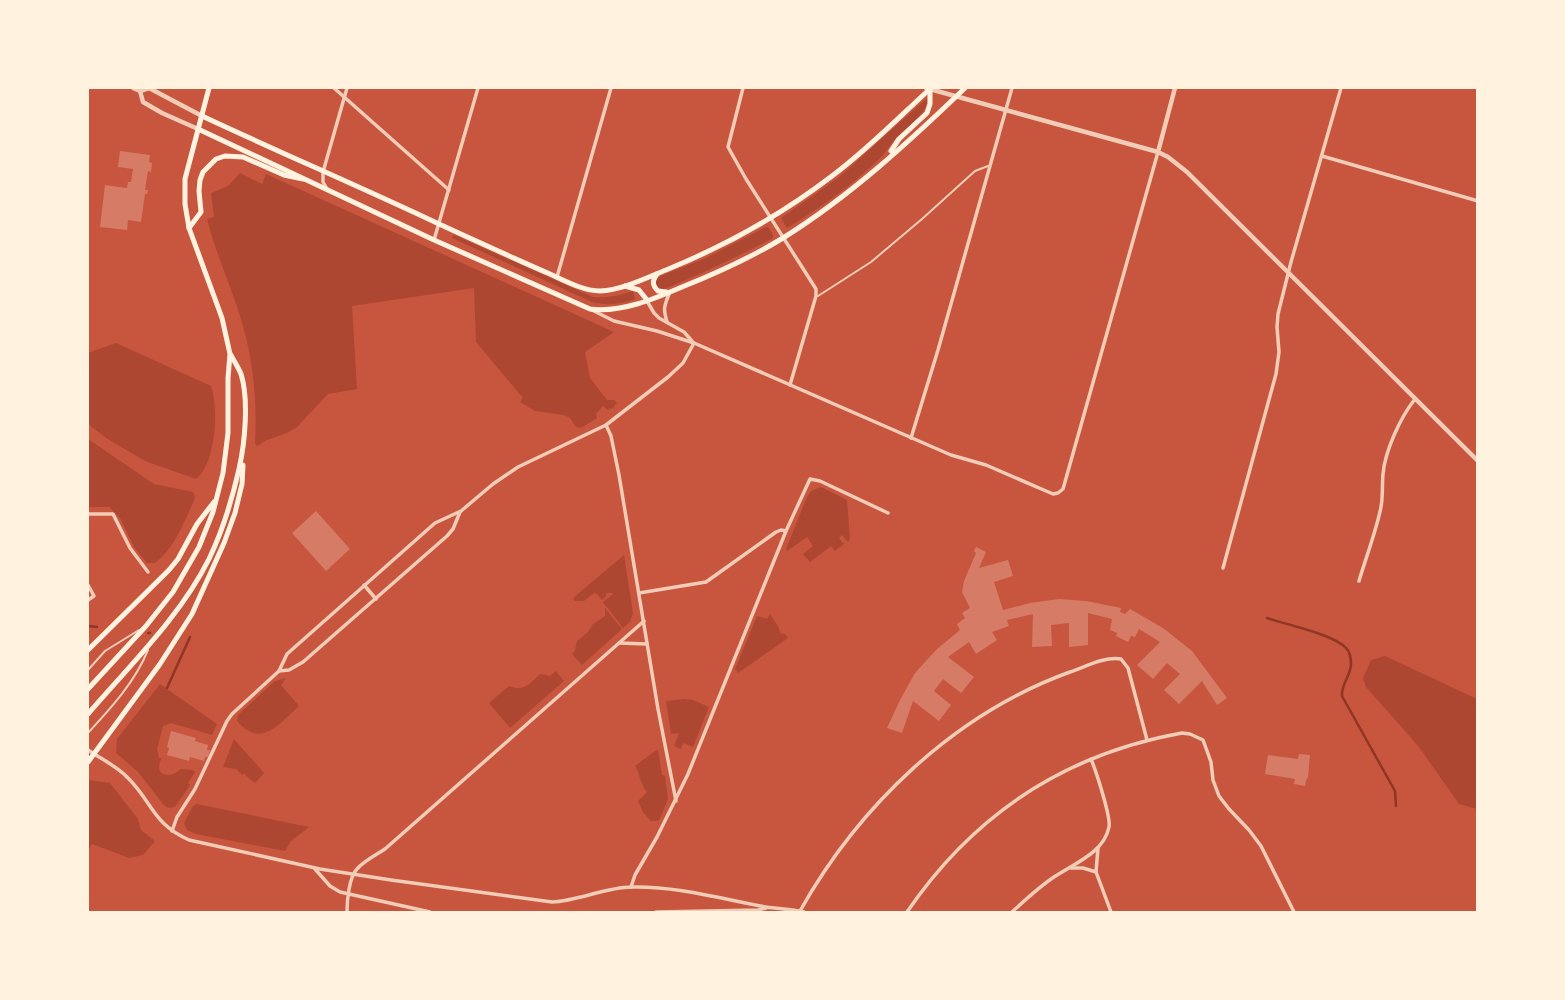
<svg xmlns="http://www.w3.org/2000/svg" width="1565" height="1000" viewBox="0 0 1565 1000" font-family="'Archivo Narrow',sans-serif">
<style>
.green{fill:#ae4732}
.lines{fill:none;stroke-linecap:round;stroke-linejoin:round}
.stream{stroke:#8f3625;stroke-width:2.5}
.building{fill:#d67c66}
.service{stroke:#f1ccb7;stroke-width:2}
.minor{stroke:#f1ccb7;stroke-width:3.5}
.tertiary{stroke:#f1ccb7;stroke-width:4.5}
.secondary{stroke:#fff3e0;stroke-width:5}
.primary{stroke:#fff3e0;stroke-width:5}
</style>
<rect width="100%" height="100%" fill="#c8553d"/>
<g class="green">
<path d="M927 98C928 115 906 127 895 139 889 146 885 154 878 160 851 186 819 209 787 228L781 218 838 178Z"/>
<path d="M240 173 262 184 266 174 614 332 585 352 590 378 607 400H614L617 403 612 409 611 408 608 410 603 406 596 414 597 418 581 428 576 427 570 418 564 415 535 411 520 402 523 398 476 342 474 288 352 306 357 389 328 394 297 427 287 433 267 440 257 446 255 443C257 403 254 365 243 326 233 290 216 255 207 219L214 217 211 193 228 186Z"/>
<path d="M766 227 769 228 773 235V238C737 257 702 274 664 289L659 288 656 285V279L658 277 706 258Z"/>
<path d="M454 235 593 297C608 298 619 296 633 291L635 299C621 304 608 306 592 302L452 238Z"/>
<path d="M116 343 211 386C219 409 216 463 196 479L145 461 106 438 88 424V353Z"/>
<path d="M88 439 154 484 193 492 195 498C185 520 175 548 155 563H147L134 547 120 518 109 507H88Z"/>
<polygon points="821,487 847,500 850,540 848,542 842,535 839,538 844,544 835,551 831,546 810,562 803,554 813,546 807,537 787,551 786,549 807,497 811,491"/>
<polygon points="624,555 633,613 630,622 623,628 603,602 613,594 612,593 606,593 606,596 602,600 597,594 594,593 584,601 575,601 573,598"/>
<polygon points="605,608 622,629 582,665 572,654 575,650 577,641 587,633 593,624 605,616"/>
<polygon points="770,614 779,628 780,633 785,634 788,638 738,673 735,669 757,616 767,619"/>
<polygon points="1385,656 1477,699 1477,809 1459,804 1419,747 1366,687 1363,678 1371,660"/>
<path d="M556 671 564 681 510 728 489 703 509 686C525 692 529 684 540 674L550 676Z"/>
<path d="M286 678 281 685 299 706C279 724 261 749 237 721L238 715 275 681Z"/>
<path d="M160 684 217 724 212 735 171 723 163 726 157 749 159 758H162C152 774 169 781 181 769L192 770 195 772 188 783 190 785 175 807 168 808 163 804 138 772 116 753 117 739Z"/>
<polygon points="683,699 693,700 709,707 693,747 683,743 681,749 674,746 679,733 671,734 666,701"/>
<polygon points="234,739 264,773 255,783 244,774 242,775 236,769 223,767"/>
<path d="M658 750 662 775 665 776 668 799 660 819 657 821H651L643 812 638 801 647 792C640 784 640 774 635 766L655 751Z"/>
<polygon points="88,780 110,783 138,819 141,830 155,841 143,855 129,858 92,844 88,850"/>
<polygon points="197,804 309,827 291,841 285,851 196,834 187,830 184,823 193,806"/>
</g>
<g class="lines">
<g class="stream">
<path d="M1267 618C1287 625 1333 634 1346 648 1350 652 1351 658 1351 664 1351 675 1341 684 1342 696L1395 791 1396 806"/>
<polyline points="88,626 97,627"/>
<polyline points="148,633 150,633"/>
<polyline points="167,688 190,637"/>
</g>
</g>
<g class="building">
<polygon points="120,151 150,155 149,162 152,163 151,172 148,171 145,190 148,190 147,194 145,194 141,222 128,220 127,230 100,227 105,185 127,188 128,182 131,182 133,169 118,167"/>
<polygon points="316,511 350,549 326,571 292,533"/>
<polygon points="976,547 986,552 979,568 1008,560 1013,576 994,582 1003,610 1030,603 1059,599 1086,601 1121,608 1120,612 1125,614 1130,609 1163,628 1192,651 1227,698 1217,705 1202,681 1179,704 1164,690 1180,674 1167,663 1153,679 1137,665 1160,642 1139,629 1135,637 1131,636 1128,642 1116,636 1117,633 1110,630 1112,619 1088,613 1088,645 1069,647 1069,623 1051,625 1052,646 1032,647 1033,614 1007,620 1009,626 992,632 997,640 976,654 969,642 948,657 974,677 961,693 943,679 934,691 951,705 939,721 913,701 902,733 887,728 900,700 915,673 937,649 960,630 957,624 965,618 962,613 970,608 962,592 964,581 976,553 974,551"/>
<polygon points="171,731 196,738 195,741 208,745 207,750 210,750 208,757 205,757 204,761 190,757 189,761 167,755 169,748 167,747"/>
<polygon points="1299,754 1310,755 1308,778 1306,780 1305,786 1294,784 1295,779 1265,774 1268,755 1298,759"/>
</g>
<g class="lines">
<g class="service">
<polyline points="818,296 871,262 922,219 975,171 988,166"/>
<polyline points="88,670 105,651 139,630"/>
<path d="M88 733C111 708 135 682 148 650"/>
</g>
<g class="minor">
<polyline points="334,88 449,190"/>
<polyline points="743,88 728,147 746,179 816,289 816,296 790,385"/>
<polyline points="1322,156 1478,201"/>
<polyline points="327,189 323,182 323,172 347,88"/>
<polyline points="434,240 478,88"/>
<polyline points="557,277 611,88"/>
<polyline points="647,301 654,313 659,318 684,332 692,341"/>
<polyline points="592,310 614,321 657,331 694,343 951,455 986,465 1053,494 1058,493 1063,489 1158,152"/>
<path d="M667 322C663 308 664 307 669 294"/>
<polyline points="606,425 611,436 619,475 658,709 676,801"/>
<polyline points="911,438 938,350 1012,88"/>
<polyline points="88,514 113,514 130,548 148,572"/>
<polyline points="1223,568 1276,374 1279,352 1277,327 1278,314 1291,262 1341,88"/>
<path d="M1359 581C1366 557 1376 532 1381 507 1383 497 1382 485 1383 474 1385 451 1400 418 1415 399"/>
<polyline points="88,585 94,596 88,600"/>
<polyline points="364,585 376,599"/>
<polyline points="639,593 706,582 776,532 781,530 786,531"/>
<polyline points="619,643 647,644"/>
<polyline points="279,671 289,670 303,662 447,536 453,529 460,512"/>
<path d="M88 750C101 759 117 766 128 778 153 803 152 823 189 840L320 869 391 880 552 902C579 901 605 887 632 887 677 886 722 899 766 907 779 909 792 909 804 912"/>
<polyline points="172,831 177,817 195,789 227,721 232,714 279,671 287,654 435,523 461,511 493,484 518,467 606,425 668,377 683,363 694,343"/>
<polyline points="1098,848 1096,872 1111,912"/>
<polyline points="1071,868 1083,868 1096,872"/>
<polyline points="315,869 330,886 340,892 430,912"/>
<polyline points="631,887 635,875 657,837 688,774 786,531 810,479 820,481 888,513"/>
<path d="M800 911C859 806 954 714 1070 672 1085 667 1105 656 1121 659L1128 668 1147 740"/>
<path d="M347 912C347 901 349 877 357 869 364 861 376 855 385 849L644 621"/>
<polyline points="656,912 758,910 766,908"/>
<path d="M907 912C973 815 1065 754 1182 733L1190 734 1203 740 1211 762 1213 780 1219 796 1229 809 1249 830 1261 846 1294 912"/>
<path d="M1012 912C1025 900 1039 887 1054 877 1073 864 1104 853 1109 827 1111 817 1096 771 1091 759"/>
</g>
<g class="tertiary">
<polyline points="133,88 140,91 149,88 202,116"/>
<polyline points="926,88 1158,152 1168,157 1187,172 1478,461"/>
<polyline points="140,91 143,102 162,113 198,129"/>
<polyline points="1158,152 1175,88"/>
</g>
<g class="secondary">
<path d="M202 116C281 153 361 187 439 224 476 241 513 258 550 274 565 281 584 291 600 291 622 290 646 278 666 270 725 246 781 215 832 176 867 150 898 118 931 88"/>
<path d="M198 129 434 240 590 309C621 313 654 299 682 287 717 273 752 257 783 238 849 197 910 141 965 88"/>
<polyline points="891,151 899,139 927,113 930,104 930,89"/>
<path d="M657 274C652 281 652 285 658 291L666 292"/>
<polyline points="625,286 639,290 647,300"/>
</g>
<g class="primary">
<polyline points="189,228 201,212 199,191 200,180 203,172 216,159 225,156 243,157 284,175 303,179"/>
<polyline points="88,650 169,570 178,559 197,524 214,502"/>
<polyline points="88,689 146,626 173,592 199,547 213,512 223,473 228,433 228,378 230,354 222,318 189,228 185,204 185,179 209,88"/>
<path d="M88 714C130 665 180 617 209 559 223 530 232 500 239 469 245 443 249 399 241 374 238 367 234 361 231 355"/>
<polyline points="88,762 160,664 192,614 224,543 235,513 242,484 243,465"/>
</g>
</g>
<rect width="1565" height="1000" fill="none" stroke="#fff3e0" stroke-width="178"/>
</svg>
